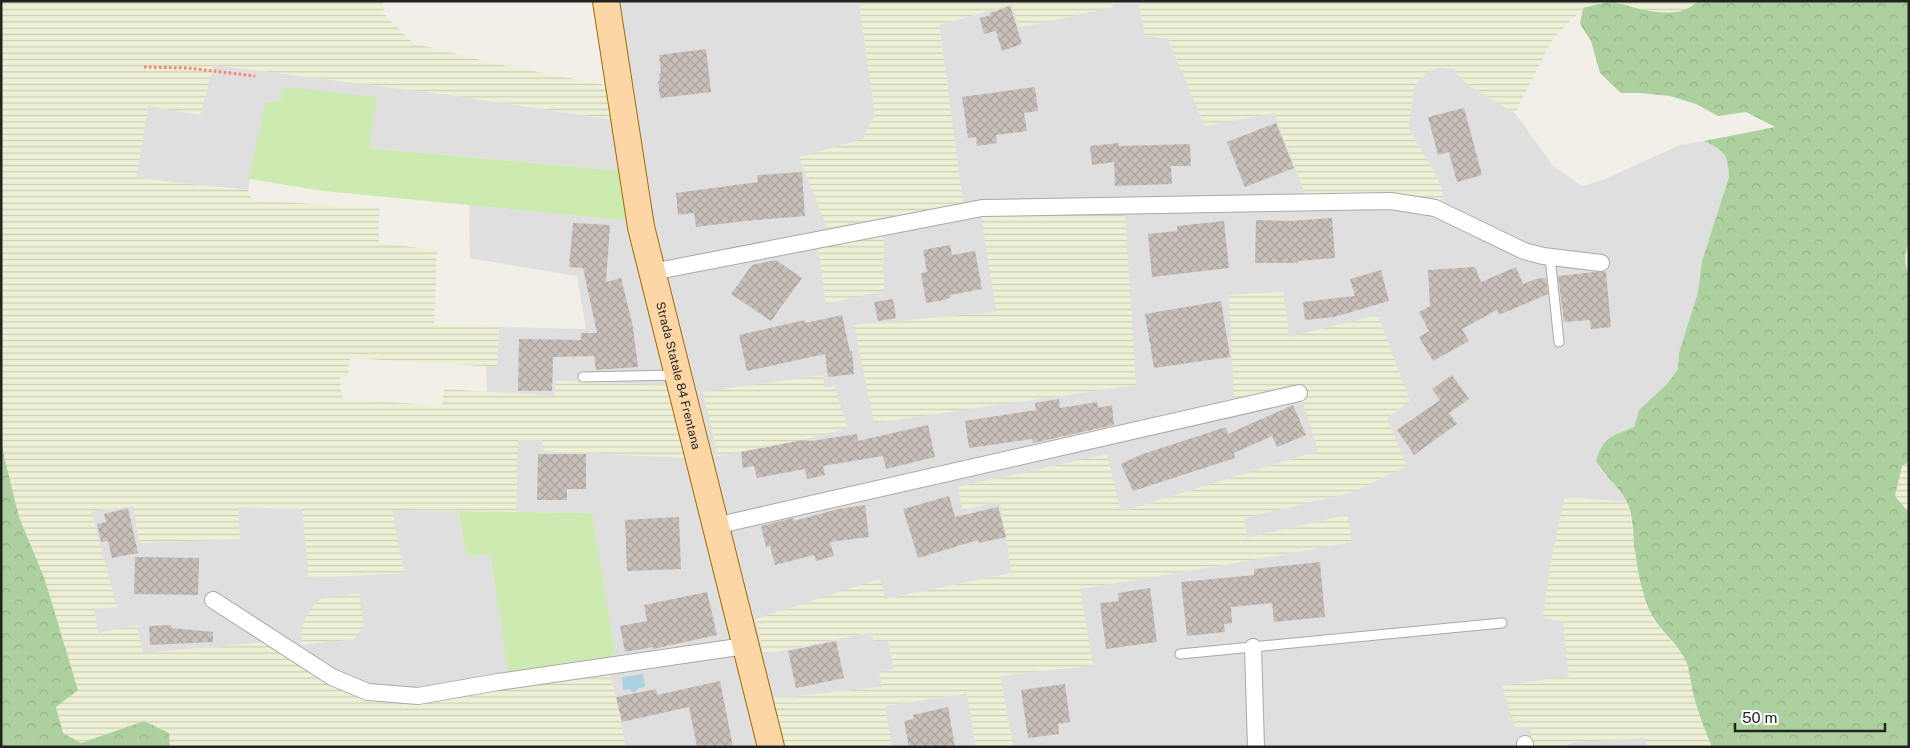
<svg xmlns="http://www.w3.org/2000/svg" width="1910" height="748" viewBox="0 0 1910 748" font-family="'Public Sans',sans-serif">
<style>
.residential{fill:#e0dfdf}
.farmland{fill:url(#farmland-rules)}
.grass{fill:#cdebb0}
.forest{fill:url(#forest-crowns)}
.water{fill:#aad3df}
.building{fill:url(#building-cross-hatch)}
.lines{fill:none;stroke-linecap:round;stroke-linejoin:round}
.lane-casing{stroke:#a9a9a9;stroke-width:11}
.street-casing{stroke:#a9a9a9;stroke-width:18}
.primary-casing{stroke:#a06b00;stroke-width:28}
.path{stroke:#fa8072;stroke-width:3;stroke-dasharray:2.5 2.5;stroke-linecap:butt}
.lane{stroke:#fff;stroke-width:9}
.street{stroke:#fff;stroke-width:16}
.primary{stroke:#fcd6a4;stroke-width:26}
.labels{text-anchor:middle;dominant-baseline:central;stroke-width:5;stroke-linejoin:round;paint-order:stroke}
.street-label{font-size:12px;fill:#222;stroke:#fff}
</style>
<defs>
<pattern id="farmland-rules" width="6" height="5" patternUnits="userSpaceOnUse" patternTransform="scale(1.25)"><rect width="6" height="5" fill="#eef0d5"/><path d="M0 2.5h6" fill="none" stroke="#ccceb7"/></pattern>
<pattern id="forest-crowns" width="20" height="18" patternUnits="userSpaceOnUse" patternTransform="scale(1.25)"><rect width="20" height="18" fill="#add19e"/><path d="M2 6a3 3 0 1 1 6 0M12 15a3 3 0 1 1 6 0" fill="none" stroke="#95b388"/></pattern>
<pattern id="building-cross-hatch" width="8" height="8" patternUnits="userSpaceOnUse" patternTransform="scale(1.25)"><rect width="8" height="8" fill="#c7bfb8"/><path d="M0 0l8 8M0 8l8-8" fill="none" stroke="#aba49e"/></pattern>
</defs>
<rect width="100%" height="100%" fill="#f2efe9"/>
<g class="residential">
<polygon points="620,1 859,1 875,115 863,139 963,203 939,25 1012,4 1019,27 1112,7 1113,1 1138,1 1145,35 1168,39 1205,126 1274,112 1304,190 1304,198 1442,189 1434,172 1408,129 1414,87 1427,72 1439,67 1454,69 1463,80 1478,91 1515,113 1553,166 1582,186 1603,180 1680,145 1704,141 1721,149 1728,163 1729,177 1702,261 1698,292 1679,353 1678,369 1667,384 1639,410 1634,427 1606,439 1601,447 1597,461 1601,471 1616,485 1627,502 1565,497 1552,556 1543,617 1563,622 1569,676 1516,729 1530,726 1533,747 1013,747 1000,676 1093,665 1080,589 1252,560 1351,542 1347,515 1247,538 1244,517 1353,492 1289,337 1283,292 1229,295 1298,385 1319,451 1121,512 958,487 963,510 1000,501 1012,573 884,599 880,580 756,619 764,654 873,632 888,641 895,669 882,687 769,699 647,194"/>
<polygon points="214,65 450,95 615,120 623,171 369,148 283,88 280,101 265,102 248,190 136,178 148,105"/>
<polygon points="469,205 632,221 670,385 556,381 555,396 487,392 486,366 497,366 499,327 586,329 577,276 470,258"/>
<polygon points="517,440 542,440 544,451 690,458 760,747 626,747 610,672 545,681 461,698 405,702 272,642 143,653 98,634 93,609 116,607 91,511 133,506 140,543 240,539 238,507 303,509 309,578 403,573 392,510 458,511 467,555 490,553 509,675 592,513 516,512"/>
<polygon points="967,693 976,747 892,747 885,706"/>
<polygon points="1645,737 1647,747 1559,747 1575,742"/>
</g>
<g class="farmland">
<polygon points="1,1 383,1 384,14 413,43 492,63 610,86 615,120 450,95 214,65 200,115 148,106 136,178 248,190 252,200 379,208 379,243 437,250 434,324 499,327 497,367 350,358 348,377 340,377 342,398 442,406 444,389 555,396 556,381 670,385 690,458 543,451 542,440 518,440 516,512 392,510 404,573 309,578 302,509 238,507 240,539 140,543 133,506 91,511 117,607 94,609 98,633 137,625 143,653 272,642 405,702 461,698 545,681 610,672 626,747 170,747 169,733 144,721 81,743 63,733 56,707 78,690 45,580 19,517 4,456 1,436"/>
<polygon points="859,1 1113,1 1112,7 1019,28 1012,4 939,25 963,203 827,228 799,157 863,139 875,115"/>
<polygon points="1138,1 1698,1 1691,9 1657,13 1611,1 1583,8 1552,40 1515,113 1478,91 1463,80 1454,69 1439,67 1427,72 1414,87 1408,129 1434,172 1442,189 1443,197 1439,201 1304,198 1304,190 1274,113 1205,126 1168,39 1145,35"/>
<polygon points="1125,213 1136,385 874,423 854,325 996,312 981,214"/>
<polygon points="880,234 884,239 884,244 883,269 884,291 826,304 818,246"/>
<polygon points="1283,292 1289,337 1378,315 1410,401 1387,418 1407,466 1353,492 1244,518 1247,538 1347,515 1352,542 1252,560 1080,589 1093,665 1000,676 1013,747 976,747 967,693 885,706 892,747 782,747 769,699 882,687 879,672 895,669 888,641 874,642 872,632 764,654 756,619 880,579 885,599 1012,573 1000,501 963,510 958,487 1107,454 1121,512 1318,451 1298,386 1234,403 1229,295"/>
<polygon points="823,375 825,388 834,386 848,428 802,440 718,456 703,392"/>
<polygon points="1909,462 1909,513 1895,496 1902,466"/>
<polygon points="1565,497 1627,502 1631,520 1636,561 1647,605 1654,621 1684,656 1688,667 1692,691 1702,724 1712,747 1647,747 1645,738 1575,742 1559,747 1533,747 1530,726 1516,729 1502,686 1569,676 1563,622 1543,617 1552,556"/>
<polygon points="359,593 364,627 354,639 301,645 303,622 312,608 320,599"/>
</g>
<g class="grass">
<polygon points="283,87 377,97 369,148 623,171 632,221 324,191 249,179 265,102 280,101"/>
<polygon points="458,511 592,513 616,660 509,676 490,554 467,556"/>
</g>
<g class="forest">
<path d="M1611 1C1636 8 1677 23 1698 1H1909V242C1904 254 1904 264 1909 277V462L1902 466 1895 496 1909 513V747H1712C1704 729 1698 712 1693 693 1690 681 1690 668 1684 657 1673 638 1654 626 1647 604 1640 585 1637 565 1634 545 1633 531 1633 513 1626 500 1618 485 1604 476 1596 461 1604 435 1611 437 1634 427L1639 410 1667 384 1678 369 1679 353 1698 292 1702 261 1729 177C1728 154 1725 151 1704 141L1775 127 1746 112 1718 116 1696 104 1670 96 1640 93H1621L1600 73 1591 41 1580 24 1583 8Z"/>
<polygon points="1,436 4,456 19,517 45,580 78,690 56,707 63,733 81,743 144,721 169,733 170,747 1,747"/>
</g>
<polygon class="water" points="643,674 645,687 639,688 635,692 632,692 629,689 623,690 622,677"/>
<g class="building">
<polygon points="1010,6 1022,44 1002,51 996,31 984,34 980,18 991,15 990,13"/>
<polygon points="706,49 711,92 660,98 658,81 660,81 659,73 661,73 659,55"/>
<polygon points="1035,87 1038,111 1024,113 1027,131 996,135 997,143 977,146 976,137 968,138 962,97"/>
<polygon points="1464,108 1482,175 1457,182 1449,152 1438,155 1428,117"/>
<polygon points="1276,123 1294,168 1245,187 1227,142"/>
<polygon points="1119,143 1119,146 1190,144 1191,166 1171,166 1172,184 1115,186 1114,162 1092,165 1090,146"/>
<polygon points="802,172 805,216 745,221 696,227 694,213 678,215 676,193 758,182 757,175"/>
<polygon points="1332,218 1335,258 1298,261 1298,263 1255,263 1256,220 1290,221"/>
<polygon points="1224,221 1229,268 1152,277 1148,234 1177,231 1177,226"/>
<polygon points="573,223 610,225 606,282 621,278 633,327 638,367 596,370 594,356 553,357 552,391 518,391 519,339 581,340 581,333 597,333 583,268 569,267"/>
<polygon points="950,245 952,255 975,251 982,289 950,295 951,297 944,300 926,303 921,273 927,272 923,250"/>
<polygon points="776,260 802,278 771,321 731,294 752,265"/>
<polygon points="1475,267 1481,282 1516,267 1523,284 1536,279 1546,278 1548,294 1499,315 1497,310 1462,329 1469,341 1433,361 1419,337 1429,331 1419,312 1430,306 1428,270"/>
<polygon points="1381,270 1389,301 1334,317 1305,320 1303,302 1355,296 1350,279"/>
<polygon points="1595,272 1606,272 1611,327 1591,329 1590,320 1564,322 1558,276"/>
<polygon points="893,299 896,318 878,321 874,302"/>
<polygon points="1221,301 1230,357 1154,368 1145,314"/>
<polygon points="842,315 850,352 852,351 854,374 828,377 825,354 747,371 739,335 805,320 805,323"/>
<polygon points="1452,375 1469,399 1449,413 1457,424 1414,455 1397,430 1440,400 1432,389"/>
<polygon points="1059,399 1060,408 1097,402 1098,408 1112,405 1114,425 1033,443 1032,439 969,448 965,421 1036,410 1035,403"/>
<polygon points="1293,405 1306,435 1277,447 1272,436 1234,453 1235,458 1133,491 1121,464 1140,455 1226,427 1228,434"/>
<polygon points="928,425 935,457 886,469 883,456 823,466 825,475 807,479 805,469 757,478 754,466 743,468 741,452 803,440 811,441 857,434 858,441"/>
<polygon points="538,454 586,454 586,489 567,489 567,500 537,500"/>
<polygon points="949,496 955,517 998,507 1006,537 979,543 978,540 918,558 903,509"/>
<polygon points="865,505 869,537 830,542 834,556 816,561 814,555 775,565 770,546 766,547 761,526 793,518 794,521 838,509"/>
<polygon points="128,508 138,553 112,558 108,541 101,542 97,524 106,522 104,514"/>
<polygon points="679,517 681,569 627,571 625,520"/>
<polygon points="135,557 199,558 198,595 134,594"/>
<polygon points="1320,562 1325,617 1274,622 1272,603 1231,607 1232,623 1224,624 1225,632 1187,636 1181,582 1254,575 1254,569"/>
<polygon points="1150,588 1157,642 1106,649 1100,603 1119,601 1118,593"/>
<polygon points="707,592 717,635 653,649 653,647 625,652 620,626 647,621 644,605"/>
<polygon points="171,625 171,628 213,632 213,642 150,645 149,626"/>
<polygon points="836,641 844,678 796,688 788,651"/>
<polygon points="720,681 733,747 697,747 689,707 622,722 616,697 656,689 657,695"/>
<polygon points="1065,684 1070,722 1058,724 1059,734 1028,738 1021,690"/>
<polygon points="948,707 955,747 909,747 904,721 914,719 913,715"/>
</g>
<g class="lines">
<defs>
<g id="lane">
<polyline points="1550,257 1559,342"/>
<polyline points="583,377 675,375"/>
<polyline points="1180,654 1502,623"/>
</g>
<g id="street">
<polyline points="652,272 982,208 1391,201 1435,208 1524,251 1543,256 1601,263"/>
<polyline points="715,526 1299,393"/>
<polyline points="213,600 332,677 368,692 418,696 498,682 745,646"/>
<polyline points="1253,647 1256,747"/>
<polyline points="1525,744 1525,747"/>
</g>
<g id="primary">
<path id="s1" d="M606 1 641 227 771 747"/>
</g>
</defs>
<use href="#lane" class="lane-casing"/>
<use href="#street" class="street-casing"/>
<use href="#primary" class="primary-casing"/>
<polyline class="path" points="144,67 188,68 255,76"/>
<use href="#lane" class="lane"/>
<use href="#street" class="street"/>
<use href="#primary" class="primary"/>
</g>
<g class="labels">
<g class="street-label">
<text stroke="none"><textPath href="#s1" startOffset="382">Strada Statale 84 Frentana</textPath></text>
</g>
</g>
<rect width="1910" height="748" fill="none" stroke="#222222" stroke-width="5"/>
<path d="M1735 723v8h150v-8" fill="none" stroke="#222222" stroke-width="2.5"/>
<text x="1742" y="723" font-size="15" fill="#222222" stroke="#ffffff" stroke-width="4" paint-order="stroke">50 m</text>
</svg>
